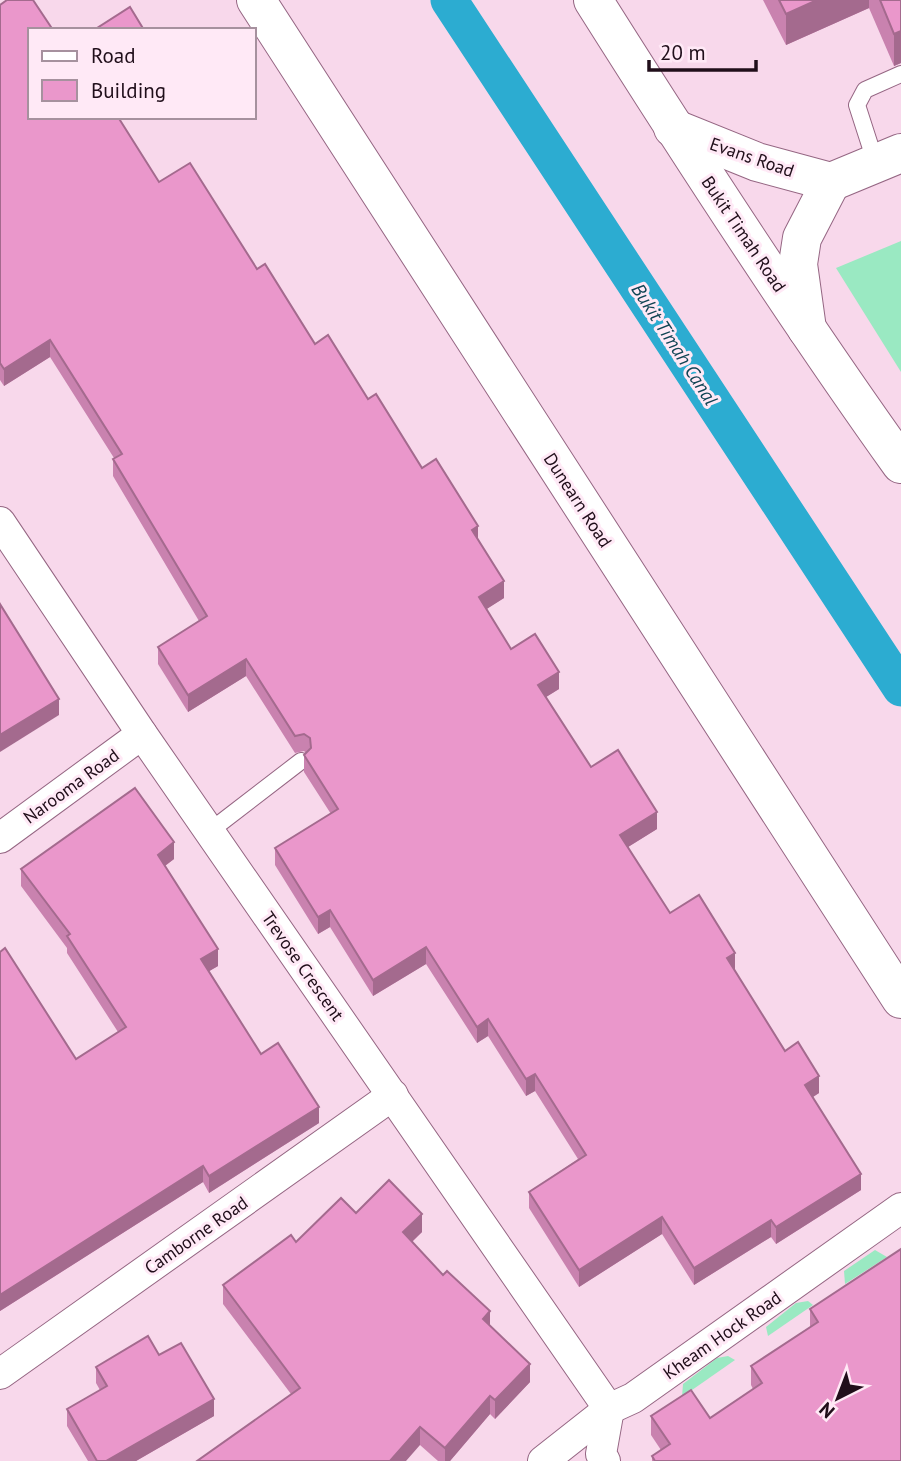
<svg xmlns="http://www.w3.org/2000/svg" width="901" height="1461" viewBox="0 0 901 1461" font-family="'PT Sans',sans-serif">
<style>
.green{fill:#9ae9c2}
.lines{fill:none;stroke-linecap:round;stroke-linejoin:round}
.canal{stroke:#2cacd1;stroke-width:37}
.lane-casing{stroke:#956683;stroke-width:18}
.street-casing{stroke:#956683;stroke-width:32}
.secondary-casing{stroke:#956683;stroke-width:40}
.highway-casing{stroke:#956683;stroke-width:40}
.lane{stroke:#fff;stroke-width:16}
.street{stroke:#fff;stroke-width:30}
.secondary{stroke:#fff;stroke-width:38}
.highway{stroke:#fff;stroke-width:38}
.wall{fill:#c982af}
.shaded-wall{fill:#a46a8e}
.building{fill:#ea97cb;stroke:#a46a8e;stroke-width:2}
.labels{text-anchor:middle;dominant-baseline:central;stroke-width:6;stroke-linejoin:round;paint-order:stroke}
.street-label{font-size:18px;fill:#200e1a;stroke:#ffe9f6}
.water-label{font-size:19px;font-style:italic;fill:#104454;stroke:#ffe9f6}
</style>
<rect width="100%" height="100%" fill="#f8d8eb"/>
<g class="green">
<polygon points="901,241 901,372 836,268"/>
<polygon points="875,1250 887,1257 845,1284 844,1271"/>
<polygon points="808,1301 813,1305 768,1336 766,1327 796,1303"/>
<polygon points="728,1356 735,1360 682,1397 683,1384 717,1358"/>
</g>
<g class="lines">
<polyline class="canal" points="449,0 901,688"/>
<defs>
<g id="lane">
<polyline points="876,164 857,105 865,90 901,74"/>
<polyline points="210,831 301,761"/>
</g>
<g id="street">
<polyline points="0,522 142,734 609,1409"/>
<polyline points="0,838 142,734"/>
<polyline points="0,1374 393,1095"/>
<polyline points="543,1461 609,1409 633,1398 901,1208"/>
<polyline points="605,1461 601,1454 609,1409"/>
</g>
<g id="secondary">
<polyline points="673,128 757,162 831,182 901,153"/>
<polyline points="807,329 798,264 802,238 831,182"/>
</g>
<g id="highway">
<polyline points="256,0 901,999"/>
<path d="M593 0C692 157 793 313 901 464"/>
</g>
</defs>
<use href="#lane" class="lane-casing"/>
<use href="#street" class="street-casing"/>
<use href="#secondary" class="secondary-casing"/>
<use href="#highway" class="highway-casing"/>
<use href="#lane" class="lane"/>
<use href="#street" class="street"/>
<use href="#secondary" class="secondary"/>
<use href="#highway" class="highway"/>
</g>
<g class="wall">
<polygon points="763,0 901,0 901,63 894,66 869,8 786,45"/>
<polygon points="0,5 159,182 257,269 315,344 368,399 478,540 504,598 486,609 511,649 559,689 546,697 591,767 657,829 628,847 670,913 735,969 734,970 785,1051 819,1093 813,1097 861,1190 776,1244 771,1237 694,1285 662,1234 579,1287 529,1208 529,1192 578,1159 535,1091 526,1096 488,1036 477,1043 426,964 373,996 330,927 318,934 275,865 275,848 331,814 304,772 304,755 306,753 304,751 295,753 246,676 188,712 158,664 158,647 199,621 113,476 113,459 114,458 50,357 4,386 0,380"/>
<polygon points="174,859 165,866 218,966 209,971 261,1054 319,1123 209,1193 203,1182 0,1311 0,952 76,1059 118,1032 67,953 67,948 21,886 21,869"/>
<polygon points="356,1213 422,1232 412,1242 490,1326 530,1382 495,1419 490,1414 450,1461 438,1461 420,1445 291,1394 223,1304 223,1285 296,1242"/>
<polygon points="901,1249 901,1461 652,1461 652,1456 661,1450 651,1435 651,1416 710,1418 753,1389 751,1385 751,1366 810,1328 810,1309"/>
<polygon points="159,1355 214,1416 136,1461 88,1461 67,1426 67,1409 100,1390 96,1383 96,1367"/>
</g>
<g class="shaded-wall">
<polygon points="817,0 869,0 869,8 786,45 786,14"/>
<polygon points="901,31 901,63 894,66 894,34"/>
<polygon points="50,340 50,357 4,386 4,369"/>
<polygon points="478,526 478,543 472,530"/>
<polygon points="504,581 504,598 479,614 479,597"/>
<polygon points="246,659 246,676 188,712 188,695"/>
<polygon points="559,672 559,689 538,702 538,685"/>
<polygon points="59,699 59,715 0,752 0,735"/>
<polygon points="657,812 657,829 620,852 620,835"/>
<polygon points="174,842 174,859 158,871 158,855"/>
<polygon points="330,910 330,927 318,934 318,917"/>
<polygon points="426,947 426,964 373,996 373,980"/>
<polygon points="218,949 218,966 201,976 201,959"/>
<polygon points="735,953 735,969 727,975 727,958"/>
<polygon points="488,1019 488,1036 477,1043 477,1027"/>
<polygon points="535,1074 535,1091 526,1096 526,1079"/>
<polygon points="819,1076 819,1093 805,1102 805,1085"/>
<polygon points="319,1107 319,1123 209,1193 209,1176"/>
<polygon points="203,1166 203,1182 0,1311 0,1295"/>
<polygon points="861,1174 861,1190 776,1244 776,1227"/>
<polygon points="422,1214 422,1232 403,1250 403,1232"/>
<polygon points="662,1217 662,1234 579,1287 579,1270"/>
<polygon points="771,1220 771,1237 694,1285 694,1268"/>
<polygon points="490,1311 490,1330 483,1319"/>
<polygon points="530,1364 530,1382 495,1419 495,1400"/>
<polygon points="490,1396 490,1414 450,1461 445,1461 445,1448"/>
<polygon points="214,1399 214,1416 136,1461 106,1461"/>
<polygon points="420,1427 420,1445 406,1461 390,1461"/>
</g>
<g class="building">
<polygon points="7,0 33,0 53,30 30,30 30,117 118,117 159,182 190,163 257,269 265,264 315,344 328,335 368,399 376,394 422,468 436,459 478,526 472,530 504,581 479,597 511,649 535,634 559,672 538,685 591,767 618,750 657,812 620,835 670,913 699,895 735,953 727,958 785,1051 798,1042 819,1076 805,1085 861,1174 776,1227 771,1220 694,1268 662,1217 579,1270 529,1192 586,1155 535,1074 526,1079 488,1019 477,1027 426,947 373,980 330,910 318,917 275,848 338,809 304,755 311,748 310,738 304,734 295,736 246,659 188,695 158,647 207,616 113,459 122,454 50,340 4,369 0,363 0,5"/>
<polygon points="779,0 817,0 786,14"/>
<polygon points="880,0 901,0 901,31 894,34"/>
<polygon points="130,7 144,30 94,30"/>
<polygon points="0,604 59,699 0,735"/>
<polygon points="135,788 174,842 158,855 218,949 201,959 261,1054 278,1043 319,1107 209,1176 203,1166 0,1295 0,952 5,948 76,1059 126,1027 67,936 70,934 21,869"/>
<polygon points="389,1180 422,1214 403,1232 443,1275 447,1271 490,1311 483,1319 530,1364 495,1400 490,1396 445,1448 420,1427 390,1461 197,1461 300,1388 223,1285 291,1235 296,1242 341,1198 356,1213"/>
<polygon points="901,1249 901,1461 655,1461 652,1456 670,1444 651,1416 691,1390 710,1418 762,1383 751,1366 818,1322 810,1309"/>
<polygon points="148,1336 159,1355 181,1343 214,1399 106,1461 97,1461 67,1409 107,1386 96,1367"/>
</g>
<g class="labels">
<g class="street-label">
<text transform="translate(752 157) rotate(19)">Evans Road</text>
<text transform="translate(744 234) rotate(56)">Bukit Timah Road</text>
<text transform="translate(578 500) rotate(57)">Dunearn Road</text>
<text transform="translate(71 786) rotate(-36)">Narooma Road</text>
<text transform="translate(303 966) rotate(55)">Trevose Crescent</text>
<text transform="translate(196 1235) rotate(-35)">Camborne Road</text>
<text transform="translate(722 1335) rotate(-35)">Kheam Hock Road</text>
</g>
<g class="water-label">
<text transform="translate(675 344) rotate(57)">Bukit Timah Canal</text>
</g>
</g>
<rect x="28" y="28" width="228" height="91" fill="#ffe9f6" stroke="#a6919e" stroke-width="2"/>
<rect x="42" y="51" width="35" height="10" fill="#ffffff" stroke="#a6919e" stroke-width="2"/>
<text x="91" y="63" font-size="21" fill="#200e1a">Road</text>
<rect x="42" y="80" width="35" height="21" fill="#ea97cb" stroke="#a6919e" stroke-width="2"/>
<text x="91" y="98" font-size="21" fill="#200e1a">Building</text>
<g transform="translate(838 1398) rotate(222)" stroke="#ffe9f6" stroke-width="5" paint-order="stroke">
<path d="M0-5L12 26L0 18L-12 26Z" fill="#200e1a"/>
<text y="-10" font-size="19" font-weight="bold" text-anchor="middle" fill="#200e1a">N</text>
</g>
<path d="M649 60v10h107v-10" fill="none" stroke="#200e1a" stroke-width="3.5"/>
<text x="660" y="60" font-size="21" fill="#200e1a" stroke="#ffe9f6" stroke-width="5" paint-order="stroke">20 m</text>
</svg>
